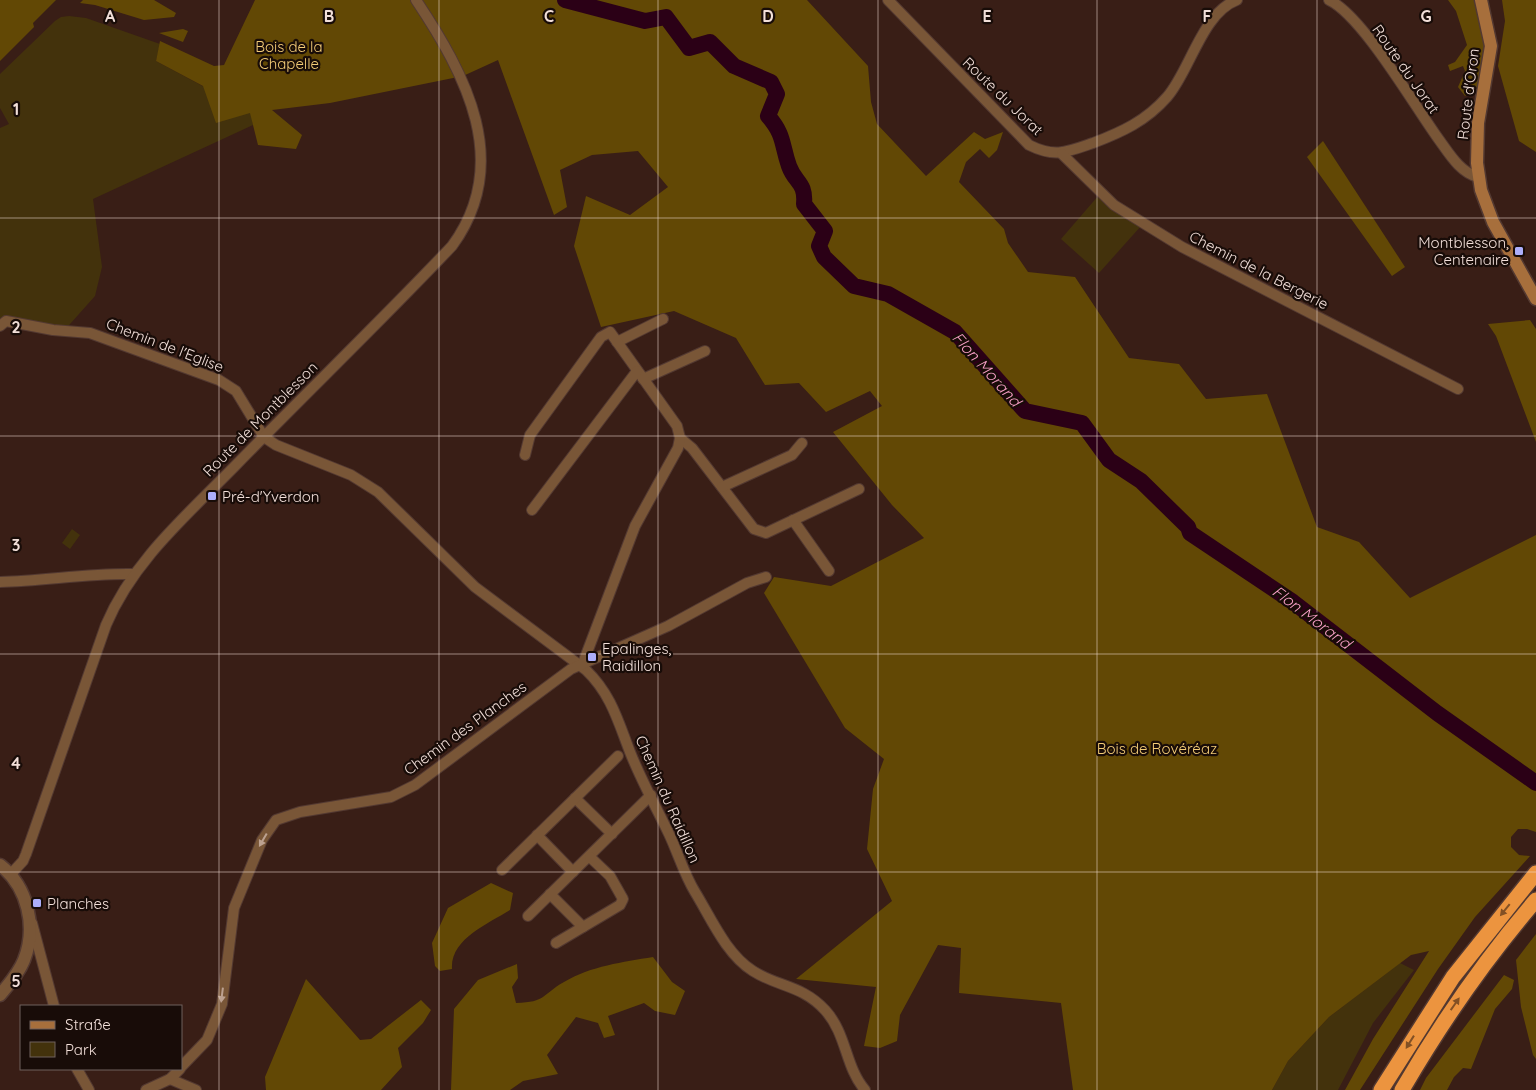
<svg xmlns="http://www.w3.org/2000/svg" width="1536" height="1090" viewBox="0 0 1536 1090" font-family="Quicksand,sans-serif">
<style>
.green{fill:#43320c}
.forest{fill:#624805}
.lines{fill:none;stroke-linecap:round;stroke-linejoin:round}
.river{stroke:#2b0016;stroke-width:16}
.minor-casing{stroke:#533931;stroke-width:12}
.tertiary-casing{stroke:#533931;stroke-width:15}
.secondary-casing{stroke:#533931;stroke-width:15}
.motorway-casing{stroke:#533931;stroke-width:18}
.minor{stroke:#795637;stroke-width:10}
.tertiary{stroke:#795637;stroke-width:12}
.secondary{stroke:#a76f3c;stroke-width:12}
.motorway{stroke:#ec943f;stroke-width:15}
.oneway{fill:#bca190}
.oneway2{fill:#825024}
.grid{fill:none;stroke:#f2dfd9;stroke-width:1;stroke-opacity:0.55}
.poi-dot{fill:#adaffb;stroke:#180c08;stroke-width:2}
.labels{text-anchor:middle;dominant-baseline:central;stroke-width:4.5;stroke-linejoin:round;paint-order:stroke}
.park-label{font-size:15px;fill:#f4cc77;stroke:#180c08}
.street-label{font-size:15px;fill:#f2dfd9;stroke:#180c08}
.poi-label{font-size:15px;fill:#f2dfd9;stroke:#180c08;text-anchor:start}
.water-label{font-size:16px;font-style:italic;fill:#f79fc6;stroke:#180c08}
.grid-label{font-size:16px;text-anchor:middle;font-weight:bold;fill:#f2dfd9;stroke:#180c08;stroke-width:4.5;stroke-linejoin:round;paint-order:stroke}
</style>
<rect width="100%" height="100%" fill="#391e16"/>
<g class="green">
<polygon points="69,16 86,18 160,44 156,61 251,112 253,125 93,199 102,267 95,296 62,333 0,324 0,128 9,124 0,108 0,74 55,21 61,17"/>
<polygon points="1099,195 1141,226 1099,273 1061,239"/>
<polygon points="72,529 80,535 70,549 62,543"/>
<polygon points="1400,963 1414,970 1373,1023 1338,1090 1272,1090 1288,1061 1329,1017"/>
</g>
<g class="forest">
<polygon points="0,0 56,0 33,23 34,27 0,61"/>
<polygon points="83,0 154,0 176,13 174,17 144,20 95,5 80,3"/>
<polygon points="255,0 807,0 868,66 871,102 877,124 926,176 974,132 985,139 1003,132 997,150 989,158 980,149 966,162 959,182 1004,229 1008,243 1028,272 1075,277 1129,358 1179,364 1206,399 1267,394 1317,527 1359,542 1410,598 1536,535 1536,832 1527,829 1518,829 1511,837 1511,847 1519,855 1530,856 1475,917 1438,969 1360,1090 1345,1090 1373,1039 1429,951 1411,955 1329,1017 1288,1061 1272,1090 1073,1090 1061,1003 959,993 961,948 938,945 900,1015 897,1041 880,1048 864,1046 876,987 796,979 892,901 867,849 873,789 884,759 845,728 764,593 774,577 831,586 924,538 892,505 833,432 882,406 870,391 826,412 799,383 765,385 736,338 674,311 601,327 574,246 586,196 630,215 668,187 638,151 592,155 560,170 567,207 554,215 498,60 463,76 330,103 272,110 302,135 296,149 258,145 250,113 216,123 203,86 156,61 160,41 214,66 224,65"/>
<polygon points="1448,0 1474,0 1485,48 1479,85 1465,96 1458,87 1465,71 1463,66 1450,71 1448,65 1455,62 1467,45 1456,11"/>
<polygon points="1502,0 1536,0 1536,152 1519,141 1498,66 1505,21"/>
<polygon points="183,29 188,31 183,42 159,33"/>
<polygon points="1323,141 1405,267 1392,276 1307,157"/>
<polygon points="1530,320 1536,329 1536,442 1496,336 1488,324"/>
<path d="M491 883 513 893 510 910C488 924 450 939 452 969L440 971 435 966 432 943 448 908Z"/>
<polygon points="1536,934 1536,1059 1533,1055 1521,1007 1516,960"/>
<path d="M653 957 672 982 685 991 675 1015 655 1011 644 1003 608 1016 615 1035 604 1038 598 1023 576 1017 547 1055 558 1074 523 1081 510 1090H451L454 1009 478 980 517 964 518 978 512 987 516 1003C547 1002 541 995 564 982 591 966 623 962 653 957Z"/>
<polygon points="1504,975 1514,980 1512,989 1495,1009 1471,1069 1463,1068 1454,1077 1447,1090 1420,1090 1426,1078"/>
<polygon points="306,979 360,1040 371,1039 421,1000 431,1010 423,1023 398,1048 402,1067 381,1090 266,1090 265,1077"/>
</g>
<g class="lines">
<path class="river" d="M565 0 645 21 666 17 689 48 710 42 734 66 771 82 777 94 768 116C785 136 781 143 789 166 795 183 806 182 804 204L825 231 819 246 824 257 854 286 888 294 955 332 1025 411 1082 423 1109 460 1141 481 1188 527 1190 533 1293 602 1437 713 1536 783"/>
<defs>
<g id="minor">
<path d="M888 0 1029 145C1055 158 1067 152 1093 143 1122 132 1146 121 1167 97 1190 71 1202 13 1237 0"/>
<path d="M1329 0C1363 16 1415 107 1440 141 1450 155 1461 173 1478 177"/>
<polyline points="1062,154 1114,205 1182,247 1458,389"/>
<path d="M0 326 6 321 53 330 90 333 219 380 236 391 264 437 276 445 351 475 378 492 475 587 586 670C611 694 618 721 630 752 641 780 656 807 669 834 678 853 684 874 695 892 711 918 726 954 753 971 778 987 802 985 825 1010 847 1034 845 1067 865 1090"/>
<polyline points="617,342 663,319"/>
<polyline points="643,379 705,351"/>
<polyline points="680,438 692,448 754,529 766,533 859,489"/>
<polyline points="525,455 530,435 601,337 610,332 677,426 680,438 678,448 635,526 583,663"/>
<polyline points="722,487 792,455 802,443"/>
<polyline points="532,510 637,371"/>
<polyline points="793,520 829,571"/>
<path d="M0 582C45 581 88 573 133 574"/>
<polyline points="575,798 612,834"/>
<polyline points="537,835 573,872"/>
<polyline points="502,870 618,756"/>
<path d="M10 875 23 861 26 854 106 625C133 561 186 516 234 467 306 393 381 321 452 246 513 163 466 75 416 0"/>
<polyline points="550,894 583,927"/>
<polyline points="528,916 651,795"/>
<polyline points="32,923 54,1006"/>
<polyline points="556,943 620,905 623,899 610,876 590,857"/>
<polyline points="181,1067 207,1040 222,1004 234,908 262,840 276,820 300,812 391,797 415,785 571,669 668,626 747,583 766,577"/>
<polyline points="77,1069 89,1090"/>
<polyline points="170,1079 196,1090"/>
<polyline points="146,1090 170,1079 180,1069"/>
</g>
<path id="tertiary" d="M0 865C28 887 37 927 24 960 19 973 9 984 0 995"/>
<polyline id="secondary" points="1481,0 1491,46 1478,123 1477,163 1481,190 1493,222 1536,299"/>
<g id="motorway">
<polyline points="1381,1090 1453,977 1536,873"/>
<path d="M1402 1090C1441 1023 1485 959 1536 900"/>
</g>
</defs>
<use href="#minor" class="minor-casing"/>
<use href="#tertiary" class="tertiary-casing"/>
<use href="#secondary" class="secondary-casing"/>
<use href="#motorway" class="motorway-casing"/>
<use href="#minor" class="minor"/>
<use href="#tertiary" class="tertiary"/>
<use href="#secondary" class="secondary"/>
<use href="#motorway" class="motorway"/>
</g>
<defs><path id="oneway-solid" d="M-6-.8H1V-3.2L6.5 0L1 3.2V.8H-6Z" transform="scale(1.25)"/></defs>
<g class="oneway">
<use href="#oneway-solid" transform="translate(263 840) rotate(120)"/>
<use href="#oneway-solid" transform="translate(222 995) rotate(97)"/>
</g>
<g class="oneway2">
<use href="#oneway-solid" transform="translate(1505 910) rotate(129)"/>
<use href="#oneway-solid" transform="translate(1455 1004) rotate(-55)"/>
<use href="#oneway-solid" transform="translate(1410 1042) rotate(122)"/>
</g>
<path class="grid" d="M219 0V1090M439 0V1090M658 0V1090M878 0V1090M1097 0V1090M1317 0V1090M0 218H1536M0 436H1536M0 654H1536M0 872H1536"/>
<g class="poi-dot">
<rect x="1514" y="246" width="10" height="10" rx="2.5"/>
<rect x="207" y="491" width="10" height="10" rx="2.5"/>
<rect x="587" y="652" width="10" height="10" rx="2.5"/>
<rect x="32" y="898" width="10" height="10" rx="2.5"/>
</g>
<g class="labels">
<g class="park-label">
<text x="289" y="46">Bois de la<tspan x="289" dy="17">Chapelle</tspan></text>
<text x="1157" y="748">Bois de Rovéréaz</text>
</g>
<g class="street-label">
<text transform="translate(1406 69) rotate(55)">Route du Jorat</text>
<text transform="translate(1468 94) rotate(-83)">Route d'Oron</text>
<text transform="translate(1003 96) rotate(44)">Route du Jorat</text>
<text transform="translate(1259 270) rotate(27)">Chemin de la Bergerie</text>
<text transform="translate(165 345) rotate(21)">Chemin de l'Eglise</text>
<text transform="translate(260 419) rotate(-45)">Route de Montblesson</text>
<text transform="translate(465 728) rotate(-36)">Chemin des Planches</text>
<text transform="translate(668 799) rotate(66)">Chemin du Raidillon</text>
</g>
<g class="poi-label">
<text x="1509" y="242" text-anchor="end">Montblesson,<tspan x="1509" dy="17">Centenaire</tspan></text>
<text x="222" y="496">Pré-d'Yverdon</text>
<text x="602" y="648">Epalinges,<tspan x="602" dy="17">Raidillon</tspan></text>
<text x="47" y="903">Planches</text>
</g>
<g class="water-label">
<text transform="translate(987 369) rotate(48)">Flon Morand</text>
<text transform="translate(1312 617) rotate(37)">Flon Morand</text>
</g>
</g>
<g class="grid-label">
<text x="110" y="22">A</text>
<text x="329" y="22">B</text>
<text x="549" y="22">C</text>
<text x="768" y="22">D</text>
<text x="987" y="22">E</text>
<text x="1207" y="22">F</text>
<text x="1426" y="22">G</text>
<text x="16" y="115">1</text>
<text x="16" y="333">2</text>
<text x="16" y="551">3</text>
<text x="16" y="769">4</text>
<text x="16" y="987">5</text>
</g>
<rect x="20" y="1005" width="162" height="65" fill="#180c08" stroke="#6f605c"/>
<rect x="30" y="1021" width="25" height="8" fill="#a76f3c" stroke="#6f605c"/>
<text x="65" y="1030" font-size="15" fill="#f2dfd9">Straße</text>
<rect x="30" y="1042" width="25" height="15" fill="#43320c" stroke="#6f605c"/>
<text x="65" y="1055" font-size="15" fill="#f2dfd9">Park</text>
</svg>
